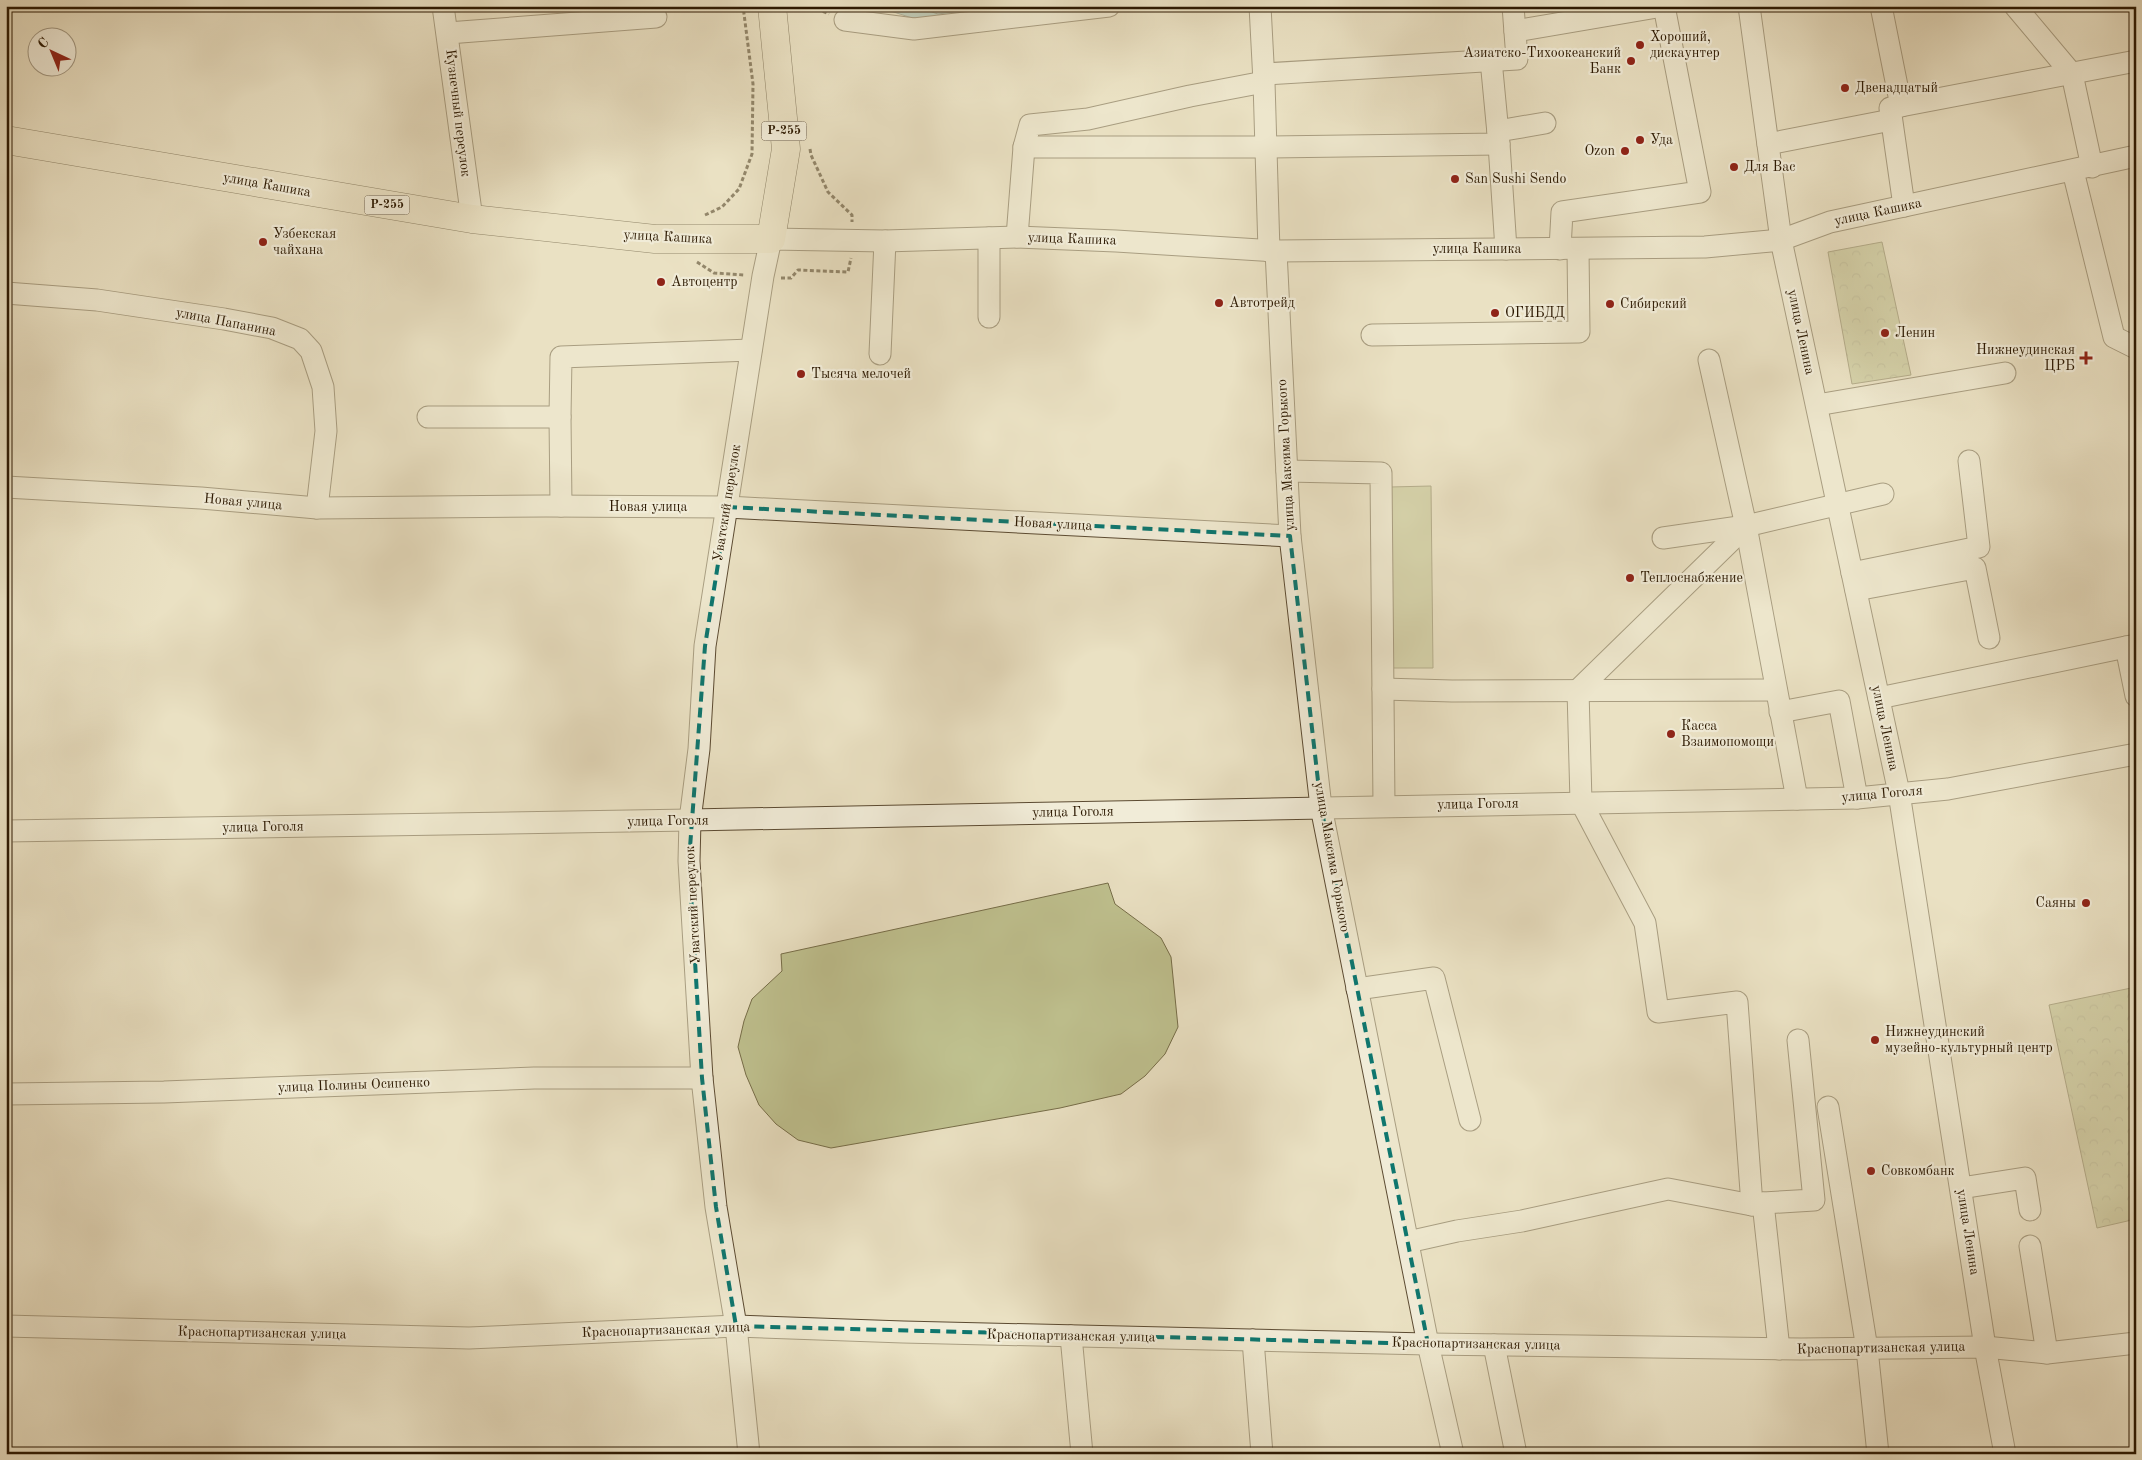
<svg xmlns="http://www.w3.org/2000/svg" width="2142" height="1460" viewBox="0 0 2142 1460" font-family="'Old Standard TT',serif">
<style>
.grass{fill:#bfc18f;stroke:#766d48}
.park{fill:url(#park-crowns);stroke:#766d48}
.water{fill:#98bcb8;stroke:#6d7b6f}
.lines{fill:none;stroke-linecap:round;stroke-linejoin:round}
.shore{stroke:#626a5d;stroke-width:1}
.minor-casing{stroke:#5c4b32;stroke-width:23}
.highway-casing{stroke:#2c1902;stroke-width:29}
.path{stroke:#2c1902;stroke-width:3;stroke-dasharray:4 2.5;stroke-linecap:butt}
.minor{stroke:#f1ecd8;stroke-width:21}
.highway{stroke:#eae1c3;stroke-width:28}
.marked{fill:none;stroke:#0f766e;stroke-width:4;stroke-dasharray:10 6;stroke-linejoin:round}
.poi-dot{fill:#8f2418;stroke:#f1ecd8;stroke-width:2}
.labels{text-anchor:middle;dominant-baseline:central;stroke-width:4.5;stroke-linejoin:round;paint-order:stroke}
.shield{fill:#f1ecd8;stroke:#675842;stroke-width:1}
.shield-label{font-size:12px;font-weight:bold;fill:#2c1902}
.poi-label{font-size:14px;fill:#2c1902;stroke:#f1ecd8;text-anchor:start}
.street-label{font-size:14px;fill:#2c1902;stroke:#f1ecd8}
</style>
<defs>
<pattern id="park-crowns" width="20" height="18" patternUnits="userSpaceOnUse" patternTransform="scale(1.25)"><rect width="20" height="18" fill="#bfc18f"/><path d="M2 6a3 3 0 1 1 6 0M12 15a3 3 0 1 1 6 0" fill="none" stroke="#a4a57a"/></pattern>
</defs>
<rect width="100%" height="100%" fill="#eae1c3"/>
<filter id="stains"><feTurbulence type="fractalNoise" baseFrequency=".004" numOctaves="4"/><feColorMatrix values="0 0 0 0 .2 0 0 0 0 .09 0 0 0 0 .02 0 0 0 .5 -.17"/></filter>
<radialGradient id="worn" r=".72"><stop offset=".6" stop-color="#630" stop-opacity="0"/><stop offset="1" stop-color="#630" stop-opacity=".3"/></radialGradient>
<g class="grass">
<polygon points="1431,486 1433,668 1392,668 1390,487"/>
<polygon points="1108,883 1115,904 1161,938 1171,957 1178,1027 1165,1054 1145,1076 1121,1094 1060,1108 831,1148 798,1140 776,1124 759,1105 746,1075 738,1047 744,1021 752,999 782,971 781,954"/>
</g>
<g class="park">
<polygon points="1882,242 1911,375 1852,384 1828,252"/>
<polygon points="2136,987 2136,1219 2097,1228 2049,1005"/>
</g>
<polygon class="water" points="875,6 1082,6 937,26"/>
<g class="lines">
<polyline class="shore" points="913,6 938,14 997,6"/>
<defs>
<g id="minor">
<polyline points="443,6 472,219"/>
<polyline points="1749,6 1781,240 1899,793 1985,1347 2005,1454"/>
<polyline points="1881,6 1901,106"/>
<polyline points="2015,6 2072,74 2092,167"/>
<polyline points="845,20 914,29 1109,6"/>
<polyline points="1515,31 1663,6"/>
<polyline points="448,33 656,17"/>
<polyline points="1264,74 1517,59 1513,6"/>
<polyline points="1264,82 1269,251"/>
<polyline points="1498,131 1545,123"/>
<polyline points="1499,144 1506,249"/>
<polyline points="1768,144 1891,120"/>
<polyline points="1024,147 1266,147 1499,144 1491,60"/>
<polyline points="2073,171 2114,337 2136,348"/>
<polyline points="1904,206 1890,108 2136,61"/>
<polyline points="1017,237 1024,147 1030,125 1088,119 1190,96 1264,82 1260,6"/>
<polyline points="1560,249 1562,212 1700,192 1664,6"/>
<polyline points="1276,251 1290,536 1321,807 1428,1344 1453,1454"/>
<polyline points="6,293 97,300 224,319 272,328 300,339 311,351 323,387 326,431 317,508"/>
<polyline points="989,317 989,238"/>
<polyline points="1372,335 1579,332 1578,249"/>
<polyline points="880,354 885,241"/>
<polyline points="1709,360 1746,526"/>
<polyline points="1817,405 2005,373"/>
<polyline points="428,417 560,417 561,506"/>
<polyline points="560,417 561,357 751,350"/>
<polyline points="1287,471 1381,473 1384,806"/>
<polyline points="6,487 201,498 317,508 546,506 727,507 1290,536"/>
<polyline points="1746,526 1578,690 1581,802 1645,923 1658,1012 1737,1002 1752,1205 1763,1203 1779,1349"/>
<polyline points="1663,538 1746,526"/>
<polyline points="1852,573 1979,547 1969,461"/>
<polyline points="1856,590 1975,568 1989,638"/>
<polyline points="2136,645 2126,647 2136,696"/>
<polyline points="1383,689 1452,691 1776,690"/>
<polyline points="1879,698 2126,647"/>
<polyline points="1780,712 1839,701 1857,798"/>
<polyline points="1797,799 1746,526 1883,494"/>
<polyline points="6,831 690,820 1857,798 1948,789 2136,754"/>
<polyline points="1357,989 1434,978 1470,1120"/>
<polyline points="6,1094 164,1092 534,1078 702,1078"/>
<polyline points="1828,1107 1867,1349 1878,1454"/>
<polyline points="1961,1188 2025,1178 2030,1210"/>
<polyline points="1763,1203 1814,1200 1798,1040"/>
<polyline points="1408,1242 1457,1231 1522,1221 1668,1189 1752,1205"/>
<polyline points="2030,1246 2047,1353"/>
<polyline points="6,1326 469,1338 736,1326 903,1332 1428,1344 1801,1349 1985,1347 2047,1353 2136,1343"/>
<polyline points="1071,1336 1082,1454"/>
<polyline points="1253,1340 1262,1454"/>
<polyline points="1494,1345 1516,1454"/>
<polyline points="749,1454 736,1326 716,1207 702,1078 689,861 690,820 699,749 705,646 763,276 771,239 885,241 1017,237 1116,241 1276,251 1705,247 1781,240 1830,222 2136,156"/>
</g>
<polyline id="highway" points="6,140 472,219 655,239 771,239 786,149 772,6"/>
</defs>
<use href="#minor" class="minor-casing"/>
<use href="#highway" class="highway-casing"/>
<g class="path">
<polyline points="811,6 829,14"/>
<polyline points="810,149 811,155 828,192 852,215 852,222"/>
<polyline points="705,215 722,207 739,189 752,154 753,84 743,6"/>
<polyline points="697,262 714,273 745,275"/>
<polyline points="781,278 791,278 798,270 848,272 851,258"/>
</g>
<use href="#minor" class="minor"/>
<use href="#highway" class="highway"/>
</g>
<path d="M0 0H2142V1460H0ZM727 507 1290 536 1321 807 1428 1344 736 1326 716 1207 702 1078 689 861 705 646Z" fill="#eae1c3" fill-opacity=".55" fill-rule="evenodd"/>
<path class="marked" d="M727 507 1290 536 1321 807 1428 1344 736 1326 716 1207 702 1078 689 861 705 646Z"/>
<g class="poi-dot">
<circle cx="1640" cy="45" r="5"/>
<circle cx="1631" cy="61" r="5"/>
<circle cx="1845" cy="88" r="5"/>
<circle cx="1640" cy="140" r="5"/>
<circle cx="1625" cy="151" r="5"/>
<circle cx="1734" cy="167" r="5"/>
<circle cx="1455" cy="179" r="5"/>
<circle cx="263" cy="242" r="5"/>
<circle cx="661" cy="282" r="5"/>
<circle cx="1219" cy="303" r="5"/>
<circle cx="1610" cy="304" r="5"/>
<circle cx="1495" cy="313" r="5"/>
<circle cx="1885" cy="333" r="5"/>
<path d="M2083.5 350.5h5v5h5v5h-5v5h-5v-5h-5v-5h5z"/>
<circle cx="801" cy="374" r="5"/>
<circle cx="1630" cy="578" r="5"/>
<circle cx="1671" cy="734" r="5"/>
<circle cx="2086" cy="903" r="5"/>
<circle cx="1875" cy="1040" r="5"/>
<circle cx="1871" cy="1171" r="5"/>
</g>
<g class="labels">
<g class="shield">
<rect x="761.5" y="121.5" width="45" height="19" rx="4"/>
<rect x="364.5" y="195.5" width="45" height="19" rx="4"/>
</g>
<g class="shield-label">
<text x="784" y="131">Р-255</text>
<text x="387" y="205">Р-255</text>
</g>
<g class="poi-label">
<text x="1650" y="37">Хороший,<tspan x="1650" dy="16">дискаунтер</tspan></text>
<text x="1621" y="53" text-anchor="end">Азиатско-Тихоокеанский<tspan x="1621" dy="16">Банк</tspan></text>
<text x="1855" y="88">Двенадцатый</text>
<text x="1650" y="140">Уда</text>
<text x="1615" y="151" text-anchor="end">Ozon</text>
<text x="1744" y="167">Для Вас</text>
<text x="1465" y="179">San Sushi Sendo</text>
<text x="273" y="234">Узбекская<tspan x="273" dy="16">чайхана</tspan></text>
<text x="671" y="282">Автоцентр</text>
<text x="1229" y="303">Автотрейд</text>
<text x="1620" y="304">Сибирский</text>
<text x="1505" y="313">ОГИБДД</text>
<text x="1895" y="333">Ленин</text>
<text x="2075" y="350" text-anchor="end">Нижнеудинская<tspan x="2075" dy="16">ЦРБ</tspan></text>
<text x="811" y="374">Тысяча мелочей</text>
<text x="1640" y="578">Теплоснабжение</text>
<text x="1681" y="726">Касса<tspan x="1681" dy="16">Взаимопомощи</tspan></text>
<text x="2076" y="903" text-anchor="end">Саяны</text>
<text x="1885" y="1032">Нижнеудинский<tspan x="1885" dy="16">музейно-культурный центр</tspan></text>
<text x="1881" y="1171">Совкомбанк</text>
</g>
<g class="street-label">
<text transform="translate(458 113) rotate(83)">Кузнечный переулок</text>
<text transform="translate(267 185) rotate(10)">улица Кашика</text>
<text transform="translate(1878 212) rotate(-12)">улица Кашика</text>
<text transform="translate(668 237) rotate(3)">улица Кашика</text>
<text transform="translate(1072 239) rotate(2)">улица Кашика</text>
<text x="1477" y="249">улица Кашика</text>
<text transform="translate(226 322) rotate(11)">улица Папанина</text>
<text transform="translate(1801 332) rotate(78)">улица Ленина</text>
<text transform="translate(1286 455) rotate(-93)">улица Максима Горького</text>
<text transform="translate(243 502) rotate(5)">Новая улица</text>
<text transform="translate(727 503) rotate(-81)">Уватский переулок</text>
<text x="648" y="507">Новая улица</text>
<text transform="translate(1053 524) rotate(3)">Новая улица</text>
<text transform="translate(1885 728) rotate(78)">улица Ленина</text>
<text transform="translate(1882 794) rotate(-5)">улица Гоголя</text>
<text transform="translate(1478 804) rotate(-1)">улица Гоголя</text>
<text transform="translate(1073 812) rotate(-1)">улица Гоголя</text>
<text transform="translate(668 821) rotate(-1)">улица Гоголя</text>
<text transform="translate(263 827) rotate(-1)">улица Гоголя</text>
<text transform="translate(1332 857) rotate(80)">улица Максима Горького</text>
<text transform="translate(693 905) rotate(-93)">Уватский переулок</text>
<text transform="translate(354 1085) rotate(-2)">улица Полины Осипенко</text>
<text transform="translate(1968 1232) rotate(81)">улица Ленина</text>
<text transform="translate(666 1330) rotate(-2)">Краснопартизанская улица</text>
<text transform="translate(262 1333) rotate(1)">Краснопартизанская улица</text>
<text transform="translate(1071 1336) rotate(1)">Краснопартизанская улица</text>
<text transform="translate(1476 1344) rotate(1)">Краснопартизанская улица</text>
<text transform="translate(1881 1348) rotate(-1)">Краснопартизанская улица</text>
</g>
</g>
<rect width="2142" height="1460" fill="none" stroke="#eae1c3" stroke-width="25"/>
<rect x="8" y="8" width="2127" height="1445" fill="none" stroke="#2c1902" stroke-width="2.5"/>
<rect x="12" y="12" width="2117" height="1435" fill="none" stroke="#2c1902"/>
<g transform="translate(52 52) rotate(316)"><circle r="24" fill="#f1ecd8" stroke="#a29882"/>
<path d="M0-4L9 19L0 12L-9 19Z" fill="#8f2418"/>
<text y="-8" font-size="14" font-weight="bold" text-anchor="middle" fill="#2c1902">С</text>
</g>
<rect width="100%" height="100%" filter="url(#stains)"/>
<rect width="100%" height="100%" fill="url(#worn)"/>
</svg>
